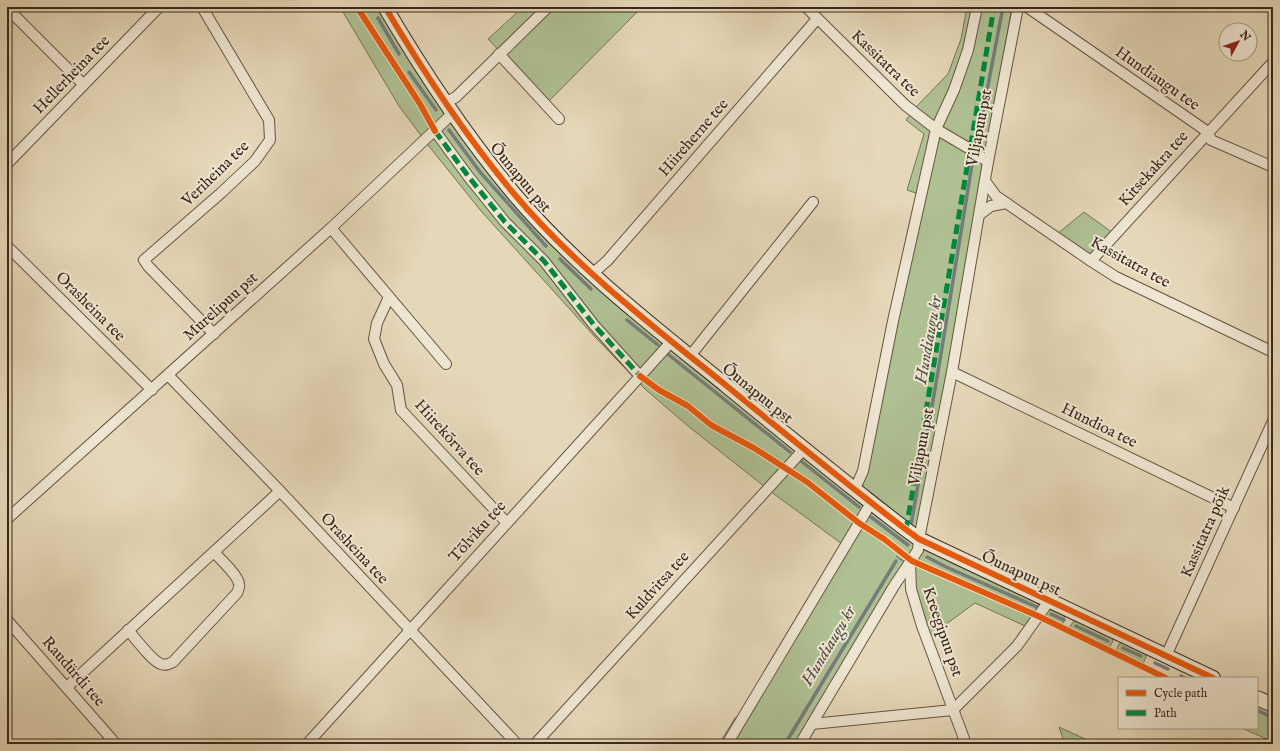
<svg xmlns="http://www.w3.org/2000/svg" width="1280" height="751" viewBox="0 0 1280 751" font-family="'IM FELL English',serif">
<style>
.green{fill:#afc093;stroke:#747457}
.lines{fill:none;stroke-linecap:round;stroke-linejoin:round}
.stream{stroke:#757d7b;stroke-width:3.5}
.street-casing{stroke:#655442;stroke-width:12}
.secondary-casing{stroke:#3a281b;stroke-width:16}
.street{stroke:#eee6d2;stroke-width:10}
.secondary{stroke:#eee6d2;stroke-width:14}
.quiet{stroke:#00873e;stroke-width:5;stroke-dasharray:10 5;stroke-linecap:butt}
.cycleway-casing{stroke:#eee6d2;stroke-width:8}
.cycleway{stroke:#e8590c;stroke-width:6}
.labels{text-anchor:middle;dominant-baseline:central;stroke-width:4;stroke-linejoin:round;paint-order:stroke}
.street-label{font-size:16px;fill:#3a281b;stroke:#eee6d2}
.water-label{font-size:17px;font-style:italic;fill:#524c43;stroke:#eee6d2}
</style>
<rect width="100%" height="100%" fill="#e5d8b9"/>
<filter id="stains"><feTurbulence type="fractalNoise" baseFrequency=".005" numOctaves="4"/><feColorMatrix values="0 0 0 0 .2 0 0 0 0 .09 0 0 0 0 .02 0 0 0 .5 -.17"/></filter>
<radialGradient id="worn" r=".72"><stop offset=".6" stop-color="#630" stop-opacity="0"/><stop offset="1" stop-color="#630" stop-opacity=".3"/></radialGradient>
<g class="green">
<polygon points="340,7 379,7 450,122 487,168 592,282 626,313 874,513 1040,603 1025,626 975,603 930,636 914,589 913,567 896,556 905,563 795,744 719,744 735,718 750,712 860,531 854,527 842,544 770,491 688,426 645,389 595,337 481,211 428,145 399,106"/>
<polygon points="523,7 642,7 548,102 488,39"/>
<polygon points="967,7 1012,7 948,370 916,530 864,489 862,484 922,195 907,190 924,134 906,120 916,107 948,74 961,39"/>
<polygon points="1084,212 1113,233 1090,256 1057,234"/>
<polygon points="1053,609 1065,614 1063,623 1060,624 1043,615 1048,610"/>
<polygon points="1077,621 1112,637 1113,641 1109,648 1069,628 1073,622"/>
<polygon points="1123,642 1145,652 1146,657 1143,664 1116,651 1119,644"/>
<polygon points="1257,705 1273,712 1273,742 1242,728 1257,728"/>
<polygon points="1059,727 1096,744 1065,744"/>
</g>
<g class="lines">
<g class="stream">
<polyline points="378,18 399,54"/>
<polyline points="409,72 436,110"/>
<polyline points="449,130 480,172 546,246"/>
<polyline points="977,143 1003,7"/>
<polyline points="560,259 591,289"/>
<polyline points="627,320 658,345"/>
<polyline points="669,355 790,452"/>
<polyline points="801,461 859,507"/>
<polyline points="871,517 908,545"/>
<polyline points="911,525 939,366 973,159"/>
<polyline points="927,557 946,567 1037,607"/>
<polyline points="1051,614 1064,620"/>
<polyline points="1076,626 1108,641"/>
<polyline points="1123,648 1141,656"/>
<polyline points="1155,663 1168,669"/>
<polyline points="1181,676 1185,678"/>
<polyline points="1257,710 1273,718"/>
<polyline points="785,744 896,561"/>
</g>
<defs>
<g id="street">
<polyline points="202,7 269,120 270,140 255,161 221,193 144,260 148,266 214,334"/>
<polyline points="806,7 905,105 936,129 970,149 988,162"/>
<polyline points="1027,7 1208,132 1211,140 1273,167"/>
<polyline points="7,8 83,84"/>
<polyline points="499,54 559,119"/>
<polyline points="445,103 456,97 548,7"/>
<polyline points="435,131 468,176 505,222 544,261 594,325 640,376"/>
<polyline points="7,164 159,7"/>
<polyline points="985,181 996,196 1091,261 1116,277 1273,352"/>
<polyline points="979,215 991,206 1006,203"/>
<polyline points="331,228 446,364"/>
<polyline points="7,246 152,390"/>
<polyline points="1091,261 1273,62"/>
<polyline points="592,274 607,261 817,19"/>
<polyline points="389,297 377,323 374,339 384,364 397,385 401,410 507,523"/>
<polyline points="690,356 813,202"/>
<polyline points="952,372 1234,508"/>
<polyline points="168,375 280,491 517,744"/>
<polyline points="854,488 858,482 863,471 893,321 936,129 954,90 968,50 977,7"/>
<polyline points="7,519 331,228 452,114"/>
<polyline points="910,563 911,589 922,626 966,744"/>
<polyline points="7,620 116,744"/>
<path d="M128 630C135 638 152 661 161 664 165 666 169 664 173 662L237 593C238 590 240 587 239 584 238 575 220 559 214 552"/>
<polyline points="1166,656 1273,421"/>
<polyline points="67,687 280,491"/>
<polyline points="812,724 953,710 1017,646 1049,601"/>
<polyline points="307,744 672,341"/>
<polyline points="535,744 804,449"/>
<polyline points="727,744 871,503"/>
<polyline points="800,744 894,586 918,550 919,539 952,372 988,162 1018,7"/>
</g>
<g id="secondary">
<path d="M385 7C424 73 466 137 515 195 577 268 654 327 728 387 768 420 809 453 849 485 872 503 895 522 919 539L1213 678"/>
<polyline points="1257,698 1273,705"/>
</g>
</defs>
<use href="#street" class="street-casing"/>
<use href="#secondary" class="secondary-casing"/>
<use href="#street" class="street"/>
<use href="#secondary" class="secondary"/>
<g class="quiet">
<polyline points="435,131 468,176 505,222 544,261 594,325 640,376"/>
<polyline points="906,530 994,7"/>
</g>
<defs>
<g id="cycleway">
<polyline points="357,7 420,104 435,131"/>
<path d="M385 7C424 73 466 137 515 195 577 268 654 327 728 387 768 420 809 453 849 485 872 503 895 522 919 539L1213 678"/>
<polyline points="640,376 659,390 688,406 711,425 754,448 807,482 859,523 884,539 912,561 1038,616 1166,678"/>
</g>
</defs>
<use href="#cycleway" class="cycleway-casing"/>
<use href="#cycleway" class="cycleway"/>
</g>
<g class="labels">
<g class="street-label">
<text transform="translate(885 64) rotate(44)">Kassitatra tee</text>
<text transform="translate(72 75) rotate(-46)">Hellerheina tee</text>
<text transform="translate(1157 79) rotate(35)">Hundiaugu tee</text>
<text transform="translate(980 128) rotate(-79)">Viljapuu pst</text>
<text transform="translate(694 138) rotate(-49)">Hiireherne tee</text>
<text transform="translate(1154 169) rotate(-48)">Kitsekakra tee</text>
<text transform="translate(216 174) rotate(-44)">Veriheina tee</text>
<text transform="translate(520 178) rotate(50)">Õunapuu pst</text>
<text transform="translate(1130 263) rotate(29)">Kassitatra tee</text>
<text transform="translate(90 307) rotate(45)">Orasheina tee</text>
<text transform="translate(221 307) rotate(-42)">Murelipuu pst</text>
<text transform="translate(757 394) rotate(39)">Õunapuu pst</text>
<text transform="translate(1099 426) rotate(26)">Hundioa tee</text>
<text transform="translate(449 438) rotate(48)">Hiirekõrva tee</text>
<text transform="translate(922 447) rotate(-79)">Viljapuu pst</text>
<text transform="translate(478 532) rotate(-48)">Tõlviku tee</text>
<text transform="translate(1206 532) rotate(-66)">Kassitatra põik</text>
<text transform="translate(354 549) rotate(47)">Orasheina tee</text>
<text transform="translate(1021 574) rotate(25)">Õunapuu pst</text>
<text transform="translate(658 586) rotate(-48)">Kuldvitsa tee</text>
<text transform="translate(942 632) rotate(71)">Kreegipuu pst</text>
<text transform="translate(73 672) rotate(49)">Raudürdi tee</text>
</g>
<g class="water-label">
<text transform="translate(929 340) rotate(-80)">Hundiaugu kr</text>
<text transform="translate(829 646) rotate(-59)">Hundiaugu kr</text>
</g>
</g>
<rect width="1280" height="751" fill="none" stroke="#e5d8b9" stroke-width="24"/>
<rect x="8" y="8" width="1264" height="735" fill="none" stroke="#3a281b" stroke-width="2"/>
<rect x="12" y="12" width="1256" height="727" fill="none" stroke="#3a281b"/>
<rect x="1118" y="677" width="140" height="52" fill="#eee6d2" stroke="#a69a89"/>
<rect x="1126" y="690" width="20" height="6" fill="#e8590c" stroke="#a69a89"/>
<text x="1154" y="697" font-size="12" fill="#3a281b">Cycle path</text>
<rect x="1126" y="710" width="20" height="6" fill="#00873e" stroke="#a69a89"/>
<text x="1154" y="717" font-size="12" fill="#3a281b">Path</text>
<g transform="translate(1238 42) rotate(50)"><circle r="19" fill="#eee6d2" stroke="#a69a89"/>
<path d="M0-3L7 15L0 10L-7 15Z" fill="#8f2418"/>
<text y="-6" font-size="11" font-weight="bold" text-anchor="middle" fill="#3a281b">N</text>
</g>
<rect width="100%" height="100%" filter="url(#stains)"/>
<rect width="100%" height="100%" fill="url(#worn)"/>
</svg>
